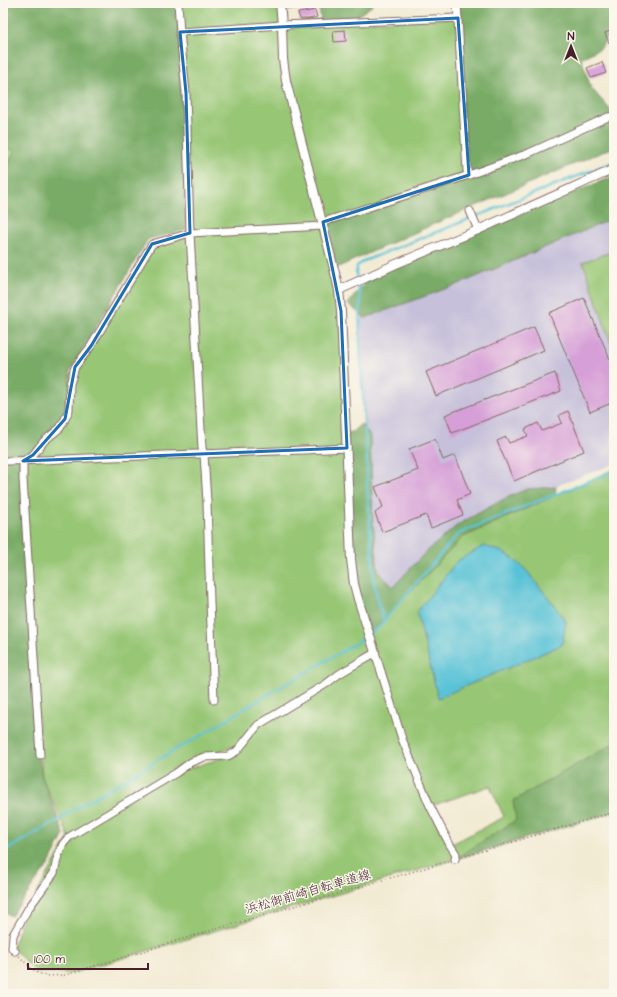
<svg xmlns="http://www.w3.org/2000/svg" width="617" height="997" viewBox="0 0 617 997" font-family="'Architects Daughter','Klee One',sans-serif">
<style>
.industrial{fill:#c6c0da}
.green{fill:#97c674;stroke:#707250;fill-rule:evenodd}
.forest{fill:#79ab66;stroke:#626548}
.water{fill:#5ac2d7;stroke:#527081}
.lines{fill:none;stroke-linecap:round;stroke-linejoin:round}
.stream{stroke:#5ac2d7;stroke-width:2.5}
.building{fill:#d69fd7}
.minor-casing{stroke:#856666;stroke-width:9}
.tertiary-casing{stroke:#856666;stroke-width:10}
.path{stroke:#856666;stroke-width:1.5;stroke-dasharray:1 3;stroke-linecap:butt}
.minor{stroke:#fff;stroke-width:7}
.tertiary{stroke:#fff;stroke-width:8}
.marked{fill:none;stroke:#1f6fb2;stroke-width:3;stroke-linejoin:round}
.labels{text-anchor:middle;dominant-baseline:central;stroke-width:3;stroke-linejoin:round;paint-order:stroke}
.street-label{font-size:13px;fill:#4a1f2b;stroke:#fbf7ec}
</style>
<rect width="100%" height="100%" fill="#fbf7ec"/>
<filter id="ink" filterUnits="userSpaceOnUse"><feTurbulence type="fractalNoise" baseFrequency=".025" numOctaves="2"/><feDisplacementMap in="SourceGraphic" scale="8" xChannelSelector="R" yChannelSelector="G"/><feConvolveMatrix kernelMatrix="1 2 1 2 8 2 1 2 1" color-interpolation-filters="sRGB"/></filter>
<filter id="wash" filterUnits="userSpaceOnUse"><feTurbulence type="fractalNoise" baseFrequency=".012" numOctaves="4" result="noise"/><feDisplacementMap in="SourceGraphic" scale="16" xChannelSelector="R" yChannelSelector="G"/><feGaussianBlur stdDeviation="0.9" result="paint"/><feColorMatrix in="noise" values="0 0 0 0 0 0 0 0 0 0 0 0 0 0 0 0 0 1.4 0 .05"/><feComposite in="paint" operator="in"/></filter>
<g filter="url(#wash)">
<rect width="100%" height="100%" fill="#f2ebd4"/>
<polygon class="industrial" points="614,214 614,464 469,519 380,616 367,539 358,319"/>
<g class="green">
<path d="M178 3H281L282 25 458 18 469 175 324 226 339 290 353 572 369 631 463 537 614 469V812L73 973 36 972 12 948 23 918 69 837 42 777 23 479 28 460 75 367 152 244 190 233ZM238 745 228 756 181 771 204 757ZM490 786 504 817 450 845 431 806Z"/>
<polygon points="3,148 14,150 3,181"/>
<polygon points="614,251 614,352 583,262"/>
</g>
<g class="forest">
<polygon points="5,3 178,3 186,230 148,239 70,371 69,403 65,410 60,428 33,450 23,461 36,743 42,777 64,834 49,864 11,916 3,911 3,181 14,150 3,148 3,6"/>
<polygon points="280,3 371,3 373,5 347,23 295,25 321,19 318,6 281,11"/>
<polygon points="457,3 614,3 614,22 601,48 581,58 591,88 614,114 614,147 434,224 334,269 323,226 467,171"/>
<polygon points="614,176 614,218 464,282 365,318 348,304 370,276"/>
<polygon points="361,424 370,436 373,522 378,571 393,587 427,551 459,524 504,499 527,489 556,487 555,495 463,537 369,635 354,584 346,433 352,432"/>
<polygon points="614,743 614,812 455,859 516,820 513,801"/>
</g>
<polygon class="water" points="484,546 500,551 513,558 526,570 551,601 566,622 562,645 438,698 417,612 457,561"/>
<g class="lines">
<g class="stream">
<polyline points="384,620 379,605 373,577 374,576 367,485 367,464 360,342 360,297 356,273 357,266 364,261 562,182 614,162"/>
<polyline points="3,852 64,817 68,813 127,778 135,774 176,749 190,742 264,697 355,644 378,628 457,535 462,532 614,471"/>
</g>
</g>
<g id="blocks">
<g class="building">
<polygon points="315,10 317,17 309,19 300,19 298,13"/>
<polygon points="614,29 614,41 609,43 605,33"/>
<polygon points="345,30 346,41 334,42 333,31"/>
<polygon points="602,62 606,73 591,78 587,68"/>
<polygon points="584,298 614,369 614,402 590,412 549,313"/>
<polygon points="534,327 544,350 436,396 426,372"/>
<polygon points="555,373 561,391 452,433 445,415"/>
<polygon points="568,411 584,451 514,481 497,441 506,437 509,443 528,436 525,429 538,423 542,431 562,423 559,415"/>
<polygon points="435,439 443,460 455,455 470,494 457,500 463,515 431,528 426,515 382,532 375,513 383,507 375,487 418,470 409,449"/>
</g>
</g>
</g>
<g filter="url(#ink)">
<use href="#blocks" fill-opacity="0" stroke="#856666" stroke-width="1"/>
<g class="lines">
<defs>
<g id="minor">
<polyline points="178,3 180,32 186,93 190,233 202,448 204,454 207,502 210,602 214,700"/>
<polyline points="457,3 467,171 469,175"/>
<polyline points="180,32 282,25 458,18"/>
<polyline points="470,211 478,230"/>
<polyline points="323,222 469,175 529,153 608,117 614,116"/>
<path d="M3 461C39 461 76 458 112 457 191 454 269 452 347 448"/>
<polyline points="23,461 33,455 44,441 60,428 65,419 69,410 70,384 75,367 91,346 152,244 190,233 323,226"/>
<polyline points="23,461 23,479 40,755"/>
<polyline points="15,951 12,948 13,935 28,909 54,873 57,859 63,844 69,837 176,773 191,762 204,757 228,756 237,751 258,725 326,684 339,674 361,661 373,654 375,652 402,739 430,806 450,845 456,854 455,859"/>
</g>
<g id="tertiary">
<polyline points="280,3 282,25 283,59 286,81 334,269 339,290 341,311 351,559 354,584 358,599 375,652"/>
<polyline points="339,290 396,264 478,230 614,169"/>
</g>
</defs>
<use href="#minor" class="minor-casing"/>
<use href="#tertiary" class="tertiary-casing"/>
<g class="path">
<polyline points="462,857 614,812"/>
<polyline points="19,956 28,965 36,972 47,976 65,975 88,968 216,929 449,861"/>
</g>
<use href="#minor" class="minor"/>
<use href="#tertiary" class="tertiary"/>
</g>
</g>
<path class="marked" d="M458 18 469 175 323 222 341 311 347 448 23 461 33 455 65 419 75 367 91 346 152 244 190 233 186 93 180 32Z"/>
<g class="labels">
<g class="street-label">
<text transform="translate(308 892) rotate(-16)">浜松御前崎自転車道線</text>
</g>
</g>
<rect width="617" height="997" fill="none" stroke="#fbf7ec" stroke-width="16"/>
<g transform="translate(571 46)" stroke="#fbf7ec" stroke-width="3" paint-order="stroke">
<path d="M0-3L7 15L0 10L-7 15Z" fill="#4a1f2b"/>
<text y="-6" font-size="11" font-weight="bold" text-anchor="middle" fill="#4a1f2b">N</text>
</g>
<path d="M28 963v6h120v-6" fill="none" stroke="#4a1f2b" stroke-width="2"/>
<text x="34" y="963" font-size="12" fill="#4a1f2b" stroke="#fbf7ec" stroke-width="3" paint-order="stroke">100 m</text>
</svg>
